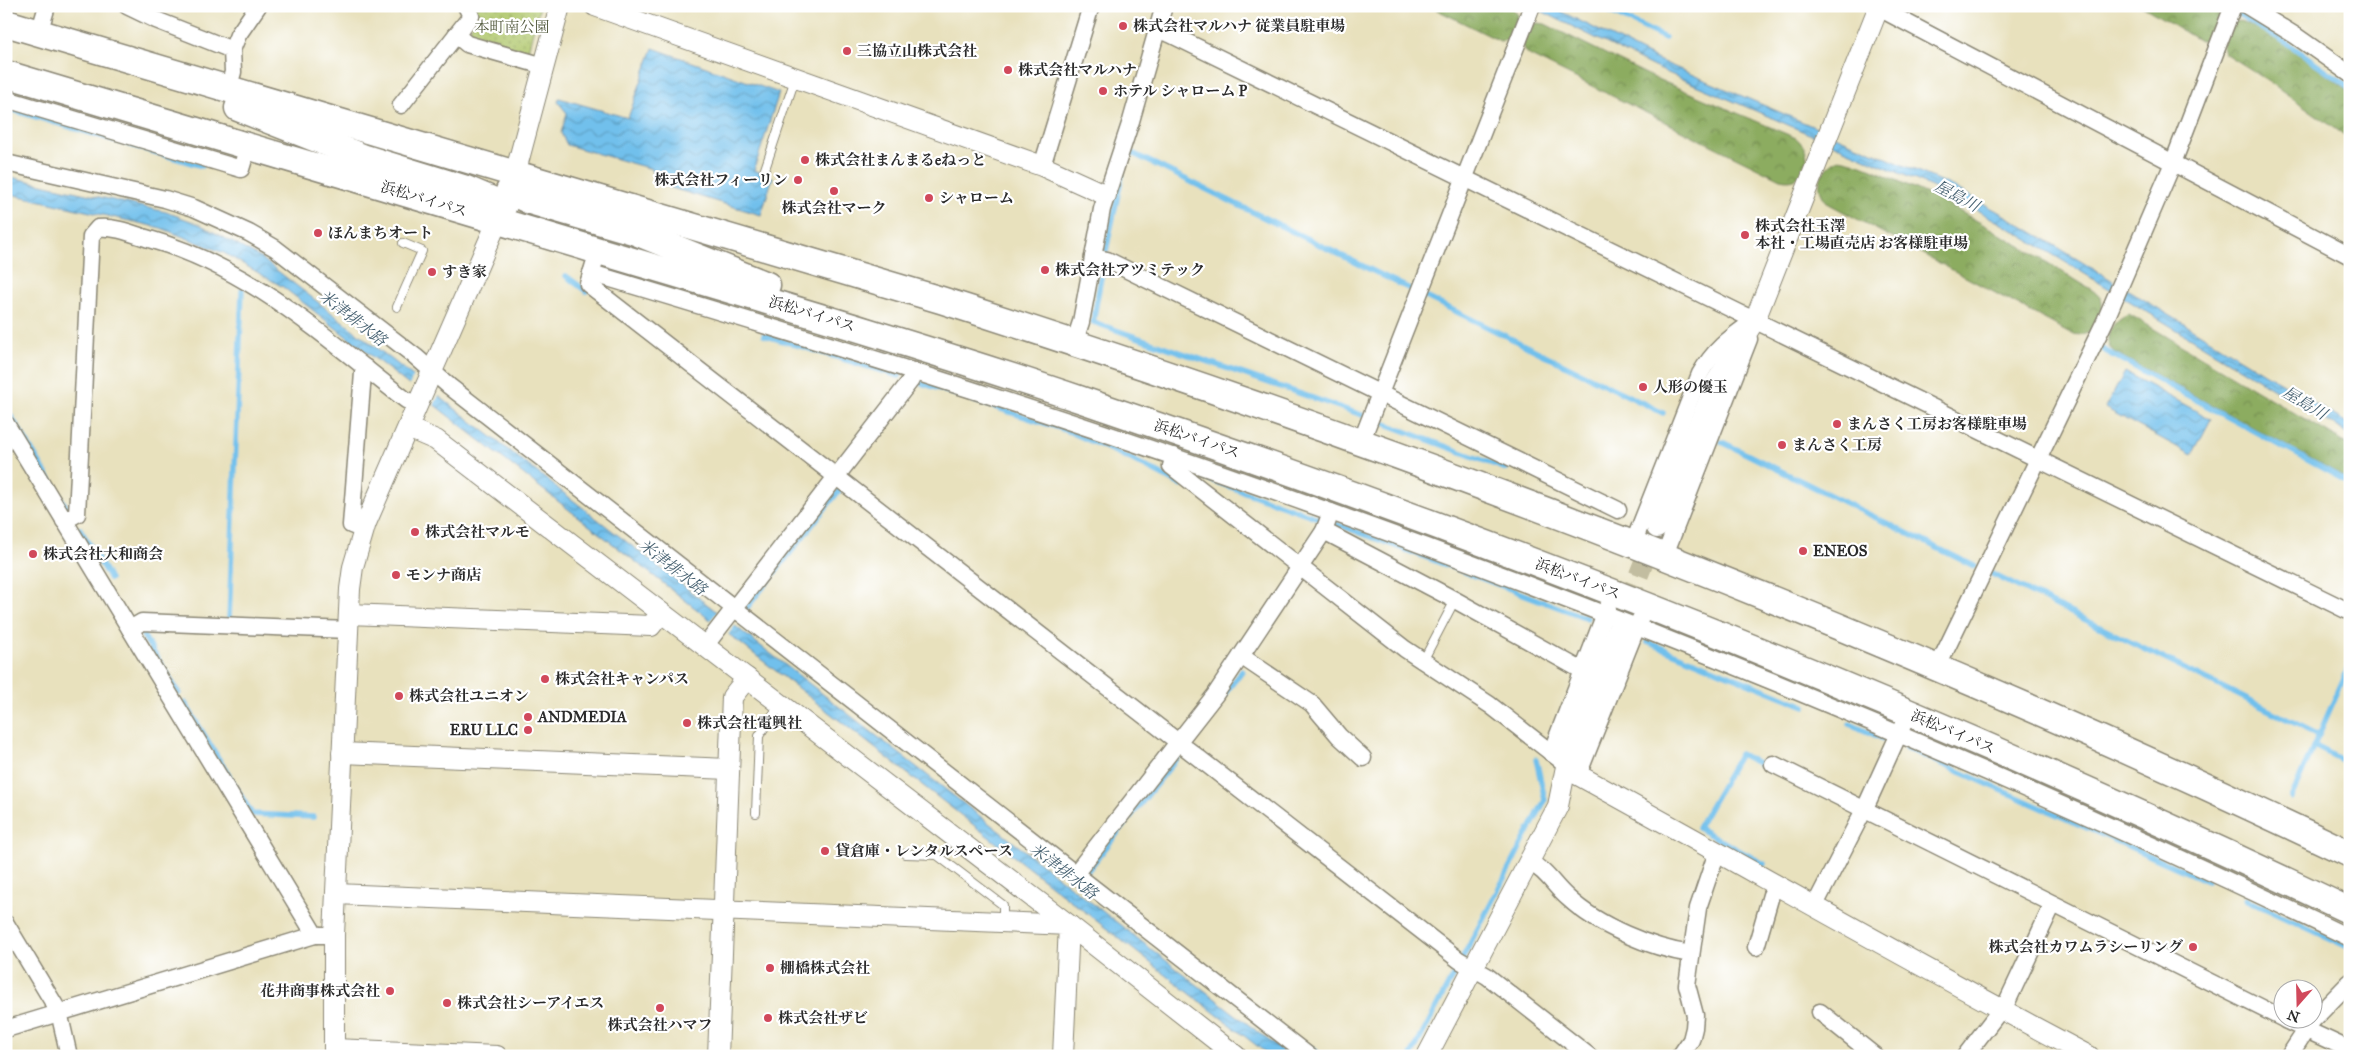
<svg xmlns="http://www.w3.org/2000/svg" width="2356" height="1062" viewBox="0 0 2356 1062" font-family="'IM FELL Great Primer','Noto Serif JP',serif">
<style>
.forest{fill:url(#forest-crowns);stroke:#5c6c46}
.park{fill:url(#park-dots);stroke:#6e794c}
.water{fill:url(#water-waves);stroke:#4e768c}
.pier{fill:#e8e1bd}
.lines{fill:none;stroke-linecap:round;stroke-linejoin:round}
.stream{stroke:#71c0ec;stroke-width:5.5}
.tertiary-tunnel{stroke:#c2bda0;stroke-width:20;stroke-dasharray:20 10;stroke-linecap:butt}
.service-casing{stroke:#8a8674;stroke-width:10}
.minor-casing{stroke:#8a8674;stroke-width:19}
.tertiary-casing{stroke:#8a8674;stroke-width:22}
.trunk-casing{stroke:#8a8674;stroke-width:29}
.service{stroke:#fff;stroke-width:8}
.minor{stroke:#fff;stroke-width:16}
.tertiary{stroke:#fff;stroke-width:20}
.trunk{stroke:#fff;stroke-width:26}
.poi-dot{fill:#d1495b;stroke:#fff;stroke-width:2}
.labels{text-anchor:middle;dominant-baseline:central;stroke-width:4.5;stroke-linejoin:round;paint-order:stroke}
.poi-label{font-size:15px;font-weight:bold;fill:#2b2b2b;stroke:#fff;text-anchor:start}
.park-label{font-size:15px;fill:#535a3e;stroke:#fff}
.street-label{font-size:15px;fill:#2b2b2b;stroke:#fff}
.water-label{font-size:16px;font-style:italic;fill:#445f6f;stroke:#fff}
</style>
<defs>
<pattern id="forest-crowns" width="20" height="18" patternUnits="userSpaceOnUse" patternTransform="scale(1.25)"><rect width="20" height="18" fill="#8cac60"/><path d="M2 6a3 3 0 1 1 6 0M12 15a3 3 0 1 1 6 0" fill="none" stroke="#738c4f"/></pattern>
<pattern id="park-dots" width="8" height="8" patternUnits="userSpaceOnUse" patternTransform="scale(1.25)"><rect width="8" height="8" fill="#b0c76c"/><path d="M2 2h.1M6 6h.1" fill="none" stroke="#8fa259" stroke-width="1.8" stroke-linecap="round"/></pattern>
<pattern id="water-waves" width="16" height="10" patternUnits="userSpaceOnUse" patternTransform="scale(1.25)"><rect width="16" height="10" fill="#71c0ec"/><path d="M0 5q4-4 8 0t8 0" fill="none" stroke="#5d9cbf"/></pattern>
</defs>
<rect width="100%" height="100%" fill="#fff"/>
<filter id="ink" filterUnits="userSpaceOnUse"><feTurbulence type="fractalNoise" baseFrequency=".02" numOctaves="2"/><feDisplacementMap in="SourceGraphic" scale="10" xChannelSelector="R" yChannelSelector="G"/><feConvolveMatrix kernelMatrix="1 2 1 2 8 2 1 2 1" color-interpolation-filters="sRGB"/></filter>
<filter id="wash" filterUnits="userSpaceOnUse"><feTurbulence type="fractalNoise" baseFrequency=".0096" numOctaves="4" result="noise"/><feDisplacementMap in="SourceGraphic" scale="20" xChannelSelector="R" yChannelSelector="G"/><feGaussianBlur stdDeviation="1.12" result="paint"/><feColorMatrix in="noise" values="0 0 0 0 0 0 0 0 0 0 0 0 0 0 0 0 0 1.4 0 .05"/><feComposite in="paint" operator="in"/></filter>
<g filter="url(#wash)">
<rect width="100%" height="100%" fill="#e8e1bd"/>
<g class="forest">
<path d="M1429 6H1509C1525 16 1518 26 1512 40L1500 41Z"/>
<polygon points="2142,6 2217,6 2222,16 2212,40 2200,41"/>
<path d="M2239 21C2270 28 2322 71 2350 91V139L2267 80 2224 53 2222 46 2232 23Z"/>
<path d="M1537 23 1545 24 1650 76 1796 138C1816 154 1808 186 1780 179L1531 56 1525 52 1522 45 1530 26Z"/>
<path d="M1839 159C1859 162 1878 172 1896 180 1965 210 2028 251 2092 290 2095 292 2099 296 2101 299 2103 303 2102 310 2101 314 2096 330 2089 337 2072 334L1829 204C1812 188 1820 168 1839 159Z"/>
<path d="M2129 314 2350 446V480L2115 353C2099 340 2113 319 2129 314Z"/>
</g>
<polygon class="park" points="474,6 540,6 527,54 473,38 470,28 479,17"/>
<g class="water">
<polygon points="1531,6 1550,6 1658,60 1952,186 2013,220 2350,425 2350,435 2009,228 1948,194 1654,67"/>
<polygon points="653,48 779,93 754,170 773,177 761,215 655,183 652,169 567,145 561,133 567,113 558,102 559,98 628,118"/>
<polygon points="6,176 166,212 199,224 261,258 1289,1056 1270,1056 283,287 224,253 161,228 6,193"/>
<polygon points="2125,372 2211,419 2192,455 2105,408"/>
</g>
<g class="pier">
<polygon points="415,373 440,393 433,408 408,388"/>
<polygon points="719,610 737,623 727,636 709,622"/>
</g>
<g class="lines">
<g class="stream">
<polyline points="1599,6 1665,38"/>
<polyline points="2238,14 2290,45 2350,87"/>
<polyline points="6,108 202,166"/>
<polyline points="1128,151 1412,290"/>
<polyline points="1106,251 1122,175"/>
<polyline points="1103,267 1093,322 1362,415"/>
<polyline points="566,276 586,291"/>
<polyline points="1424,296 1663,413"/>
<polyline points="764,335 899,376"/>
<polyline points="2100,348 2350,483"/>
<polyline points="918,382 1068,431 1127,457 1181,485"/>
<polyline points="6,408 68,510"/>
<polyline points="1378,421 1506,469"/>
<polyline points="1722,442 1974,566"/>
<polyline points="1202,477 1321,519"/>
<polyline points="1334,523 1587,618"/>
<polyline points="80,529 110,579"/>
<polyline points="1988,572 2319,735"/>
<polyline points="746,609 842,487"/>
<polyline points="229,620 242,290"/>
<polyline points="141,632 179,693"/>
<polyline points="1647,642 1805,706"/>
<polyline points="185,703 252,814 313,817"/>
<polyline points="1850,724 1888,741"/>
<polyline points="1189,741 1242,671"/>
<polyline points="2314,746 2350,764"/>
<polyline points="1906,748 2207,881"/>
<polyline points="2291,798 2350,664"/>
<polyline points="1764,864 1698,828 1740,754 1772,770"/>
<polyline points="1085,874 1181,753"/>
<polyline points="2245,899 2350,948"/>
<polyline points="1462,959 1545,800 1536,759"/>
<polyline points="1310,1048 1321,1056"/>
<polyline points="1411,1056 1458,966"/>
</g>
</g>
</g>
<g filter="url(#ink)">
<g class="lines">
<polyline class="tertiary-tunnel" points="1617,631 1657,528"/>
<defs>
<g id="service">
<polyline points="764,172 795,79"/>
<polyline points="397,307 422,251 403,243"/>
<polyline points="1423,661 1455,600"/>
<polyline points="756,813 759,736 780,704"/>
<polyline points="905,854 937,855 1003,905 1003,922"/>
</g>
<g id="minor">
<polyline points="127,6 156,20 232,50 233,72 228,89"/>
<polyline points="1875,6 2350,256"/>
<polyline points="2247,6 2296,36 2350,74"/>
<polyline points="1157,30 1170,34 2350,612"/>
<polyline points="39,33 47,6"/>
<polyline points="456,35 467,44 544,66"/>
<polyline points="232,50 238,35 258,6"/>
<polyline points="6,99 241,169 248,146"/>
<polyline points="401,105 471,16 466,6"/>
<polyline points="6,163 165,199 194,208 249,233 275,248 416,357 449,386 1309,1056"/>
<polyline points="1042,166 1091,6"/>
<polyline points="1093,257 1107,260 1618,510"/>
<polyline points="594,264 588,284 1459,960 1487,976 1589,1056"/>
<path d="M591 273C812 339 1032 406 1249 483 1624 614 1992 766 2350 938"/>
<polyline points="1074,343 1081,322 1102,209 1131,121 1164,6"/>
<polyline points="6,424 315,935"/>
<polyline points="1361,442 1532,6"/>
<polyline points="1174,456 1171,466 1405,649 1490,705 1567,765"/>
<path d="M64 521 77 514 91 236 98 228C113 226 131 233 146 238 250 267 323 336 406 400L418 405"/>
<polyline points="364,530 351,525 363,373 366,368"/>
<polyline points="1324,531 1455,600 1583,671"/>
<path d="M1633 544 1700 374C1713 351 1729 338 1751 323"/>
<polyline points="1664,557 1749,339"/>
<polyline points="130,629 142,622 348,630"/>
<polyline points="705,646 911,380 914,371"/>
<polyline points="1241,656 1312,704 1339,736 1363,758"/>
<polyline points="1937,668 2105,321 2173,163 2233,6"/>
<polyline points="1551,753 1608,606"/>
<polyline points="1773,764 2284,1019"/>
<polyline points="1578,775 1640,619"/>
<path d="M1529 862C1547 871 1553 885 1568 898 1598 926 1651 948 1691 954"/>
<polyline points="1075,874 1215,695 1324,531 1331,512"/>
<polyline points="1815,905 1866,806 1903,725"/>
<polyline points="6,924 59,1012 69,1056"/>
<polyline points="1756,947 1771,895 1777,885"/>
<polyline points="1820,1012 1875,1056"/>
<polyline points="2314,1019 2350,982"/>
<polyline points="2285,1020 2350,1050"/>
<polyline points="6,1029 315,935 325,935"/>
<polyline points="1680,1056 1691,1040 1694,1028 1695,1015 1687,985 1698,908 1717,852"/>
<polyline points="1965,1056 2008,1000 2053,904"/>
<polyline points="2289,1056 2312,1021"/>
</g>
<g id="tertiary">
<polyline points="595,6 1042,166 1106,195"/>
<polyline points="408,428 436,440 1069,925 1236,1056"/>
<polyline points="1657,528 1716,382 1755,320 1879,6"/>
<polyline points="349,614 651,626 661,613"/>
<polyline points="342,753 729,769"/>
<path d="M1567 765 1578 775C1748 868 1917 966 2089 1056"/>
<polyline points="336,894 1069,925 1063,1056"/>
<polyline points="334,1049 497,1056"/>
<polyline points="334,1056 334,935 350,589 353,567 366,523 498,220 515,174 560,6"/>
<polyline points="718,1056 732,697 747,678"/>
<polyline points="1427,1056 1558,806 1569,752 1617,631"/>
</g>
<g id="trunk">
<path d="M6 23 941 300C1422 453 1894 636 2350 854"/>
<path d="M6 74C198 131 390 188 582 246 750 296 919 345 1085 401 1516 546 1939 715 2350 911"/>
<polyline points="238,108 365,158 466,189 504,205"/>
<polyline points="509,191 530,201 633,231 767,285"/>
</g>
</defs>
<use href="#service" class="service-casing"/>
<use href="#minor" class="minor-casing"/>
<use href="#tertiary" class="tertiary-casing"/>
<use href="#trunk" class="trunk-casing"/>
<use href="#service" class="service"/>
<use href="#minor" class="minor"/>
<use href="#tertiary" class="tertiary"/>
<use href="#trunk" class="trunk"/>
</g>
</g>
<g class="poi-dot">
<circle cx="1123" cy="26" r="5"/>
<circle cx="847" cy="51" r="5"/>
<circle cx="1008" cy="70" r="5"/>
<circle cx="1103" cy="91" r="5"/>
<circle cx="805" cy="160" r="5"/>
<circle cx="798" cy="180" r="5"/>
<circle cx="834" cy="191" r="5"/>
<circle cx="929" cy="198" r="5"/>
<circle cx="318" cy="233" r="5"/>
<circle cx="1745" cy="235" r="5"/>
<circle cx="1045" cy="270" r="5"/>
<circle cx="432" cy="272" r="5"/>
<circle cx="1643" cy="387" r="5"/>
<circle cx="1837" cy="424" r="5"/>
<circle cx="1782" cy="445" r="5"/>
<circle cx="415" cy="532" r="5"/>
<circle cx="1803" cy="551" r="5"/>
<circle cx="33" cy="554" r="5"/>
<circle cx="396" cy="575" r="5"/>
<circle cx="545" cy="679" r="5"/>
<circle cx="399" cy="696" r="5"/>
<circle cx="528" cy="717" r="5"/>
<circle cx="687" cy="723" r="5"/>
<circle cx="528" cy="730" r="5"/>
<circle cx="825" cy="851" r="5"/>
<circle cx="2193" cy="947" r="5"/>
<circle cx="770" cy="968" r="5"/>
<circle cx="390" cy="991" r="5"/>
<circle cx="447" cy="1003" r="5"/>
<circle cx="660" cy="1008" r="5"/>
<circle cx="768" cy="1018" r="5"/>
</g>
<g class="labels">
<g class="poi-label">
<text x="1133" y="26">株式会社マルハナ 従業員駐車場</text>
<text x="857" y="51">三協立山株式会社</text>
<text x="1018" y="70">株式会社マルハナ</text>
<text x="1113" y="91">ホテル シャローム P</text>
<text x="815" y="160">株式会社まんまるeねっと</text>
<text x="788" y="180" text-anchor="end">株式会社フィーリン</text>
<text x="939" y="198">シャローム</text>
<text x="834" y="208" text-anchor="middle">株式会社マーク</text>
<text x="1755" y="226">株式会社玉澤<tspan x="1755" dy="17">本社・工場直売店 お客様駐車場</tspan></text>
<text x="328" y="233">ほんまちオート</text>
<text x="1055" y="270">株式会社アツミテック</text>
<text x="442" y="272">すき家</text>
<text x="1653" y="387">人形の優玉</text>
<text x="1847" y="424">まんさく工房お客様駐車場</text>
<text x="1792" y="445">まんさく工房</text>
<text x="425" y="532">株式会社マルモ</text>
<text x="1813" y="551">ENEOS</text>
<text x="43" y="554">株式会社大和商会</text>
<text x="406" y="575">モンナ商店</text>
<text x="555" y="679">株式会社キャンパス</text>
<text x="409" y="696">株式会社ユニオン</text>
<text x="538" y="717">ANDMEDIA</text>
<text x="697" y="723">株式会社電興社</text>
<text x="518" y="730" text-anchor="end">ERU LLC</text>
<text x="835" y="851">貸倉庫・レンタルスペース</text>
<text x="2183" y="947" text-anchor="end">株式会社カワムラシーリング</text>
<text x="780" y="968">棚橋株式会社</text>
<text x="380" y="991" text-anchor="end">花井商事株式会社</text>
<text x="457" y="1003">株式会社シーアイエス</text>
<text x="778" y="1018">株式会社ザビ</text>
<text x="660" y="1025" text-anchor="middle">株式会社ハマフ</text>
</g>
<g class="park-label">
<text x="512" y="27">本町南公園</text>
</g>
<g class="street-label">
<text transform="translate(424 199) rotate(17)">浜松バイパス</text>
<text transform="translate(812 314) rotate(17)">浜松バイパス</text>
<text transform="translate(1197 439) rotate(19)">浜松バイパス</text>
<text transform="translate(1578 579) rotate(21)">浜松バイパス</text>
<text transform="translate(1953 732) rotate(23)">浜松バイパス</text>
</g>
<g class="water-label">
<text transform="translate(1957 196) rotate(28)">屋島川</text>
<text transform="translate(353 318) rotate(38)">米津排水路</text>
<text transform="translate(2305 403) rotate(31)">屋島川</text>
<text transform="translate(673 567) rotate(38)">米津排水路</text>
<text transform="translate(1064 871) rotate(38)">米津排水路</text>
</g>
</g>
<rect width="2356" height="1062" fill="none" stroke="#fff" stroke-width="25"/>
<g transform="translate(2298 1004) rotate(200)"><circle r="24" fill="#ffffff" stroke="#aaaaaa"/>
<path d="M0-4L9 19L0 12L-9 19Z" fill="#d1495b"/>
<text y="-8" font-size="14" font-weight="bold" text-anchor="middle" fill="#2b2b2b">N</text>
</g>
</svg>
